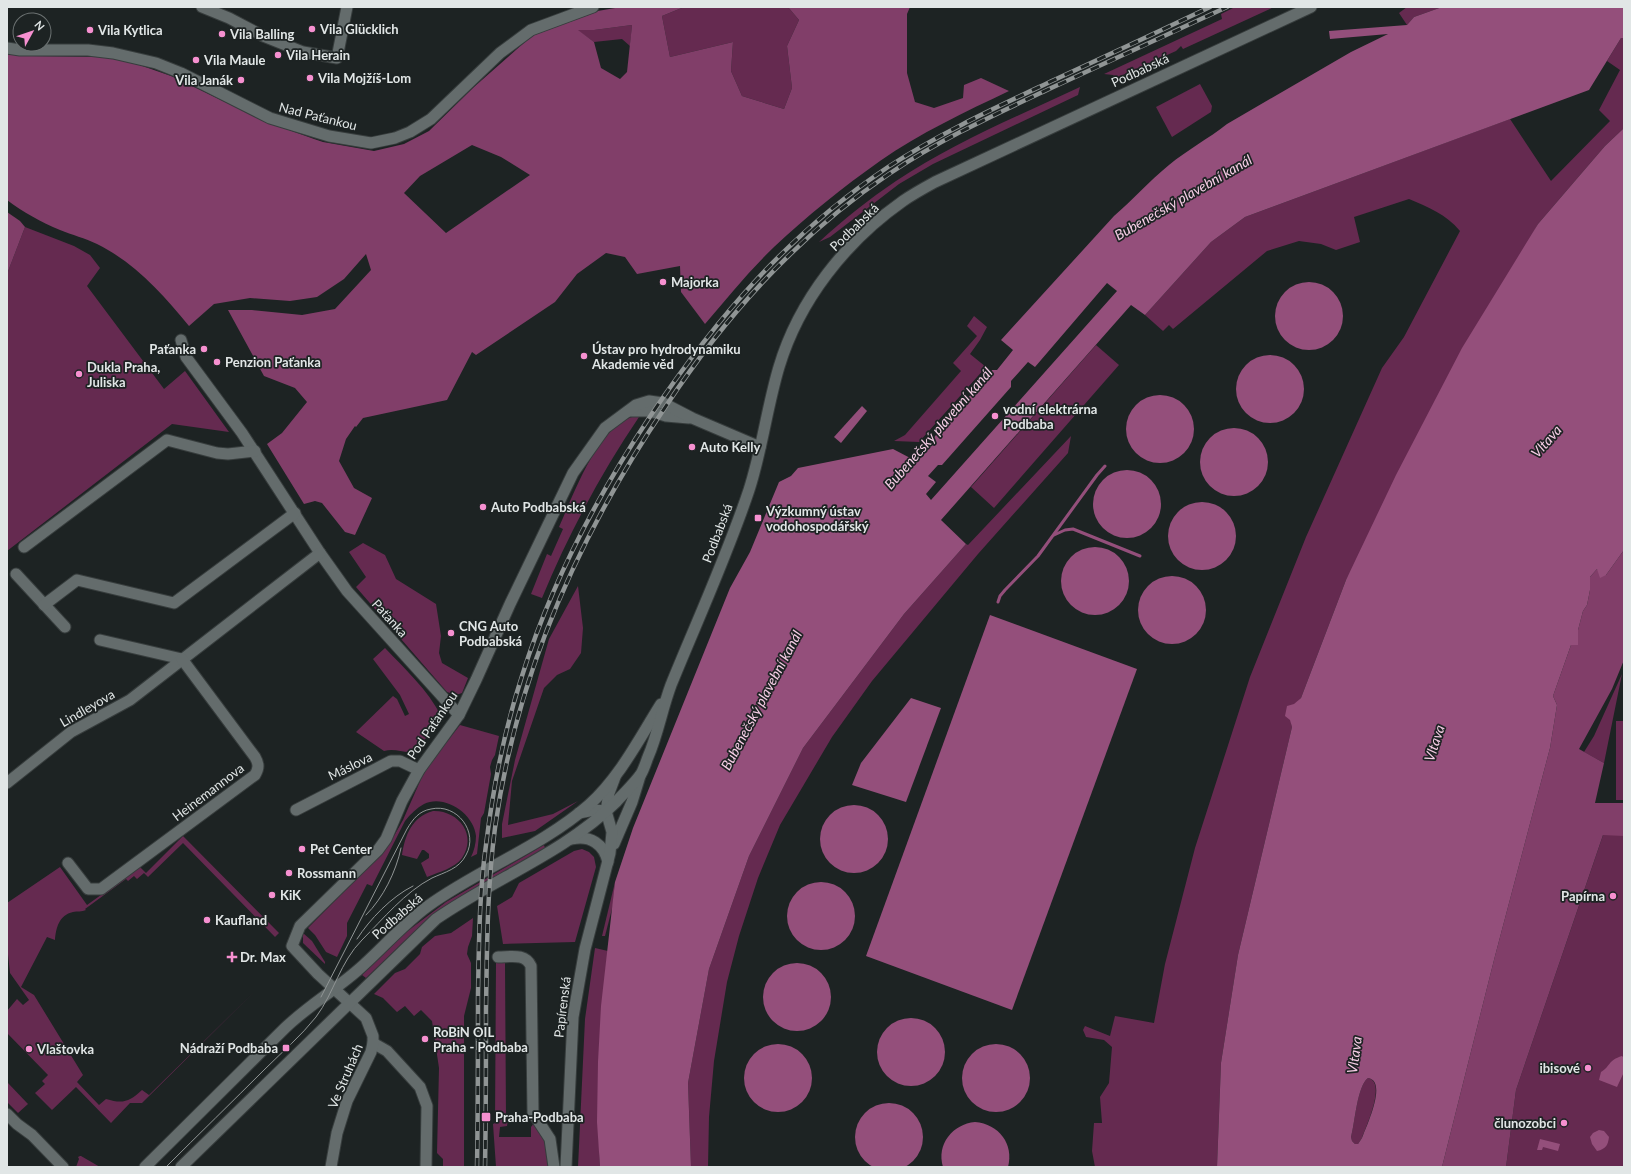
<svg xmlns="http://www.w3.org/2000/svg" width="1631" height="1174" viewBox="0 0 1631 1174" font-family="Lato,sans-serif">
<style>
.green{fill:#652a50}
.forest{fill:#813e69;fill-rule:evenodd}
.water{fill:#944f7b;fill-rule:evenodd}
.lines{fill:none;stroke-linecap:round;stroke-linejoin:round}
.stream{stroke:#944f7b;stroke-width:3}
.minor-casing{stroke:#373d3d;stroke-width:13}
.tertiary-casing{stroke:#373d3d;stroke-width:13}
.secondary-casing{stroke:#373d3d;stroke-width:13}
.minor{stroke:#646c6c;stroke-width:11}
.tertiary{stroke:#646c6c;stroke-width:11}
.secondary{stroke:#646c6c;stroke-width:11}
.tram{stroke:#909595;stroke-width:1}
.rail-casing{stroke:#909595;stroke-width:4.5}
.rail{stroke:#1d2323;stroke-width:3;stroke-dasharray:9;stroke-linecap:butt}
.poi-dot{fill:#f690d0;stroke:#1d2323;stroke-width:1.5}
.labels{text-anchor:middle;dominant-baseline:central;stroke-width:3.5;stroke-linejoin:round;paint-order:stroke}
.poi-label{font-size:13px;font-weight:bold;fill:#e1e6e6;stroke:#1d2323;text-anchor:start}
.street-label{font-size:13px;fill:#e1e6e6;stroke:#1d2323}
.water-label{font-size:14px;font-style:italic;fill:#f7cee6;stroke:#1d2323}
</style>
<rect width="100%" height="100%" fill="#1d2323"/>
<g class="green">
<polygon points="684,7 788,7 799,20 787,46 792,88 784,109 742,96 731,71 733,42 670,57 662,16"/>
<polygon points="1235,7 1274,7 1183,49 1181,46 1176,51 1116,78 1113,75 1104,74 1222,19 1221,14"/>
<polygon points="1407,7 1442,7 1414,17 1407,25 1399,13"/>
<polygon points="632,25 630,46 622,39 594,42 577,30 594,30"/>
<path d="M1621 38H1624V128L1605 146 1538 224 1346 580 1301 698C1293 706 1290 716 1292 727L1238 955 1221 1063 1217 1167H1095L1092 1151 1094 1123H1102L1100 1097 1109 1083 1112 1047 1104 1040 1086 1037 1083 1030 1085 1026 1110 1036 1115 1016 1154 1023 1165 964 1195 848 1250 677 1306 537 1382 368 1404 337 1460 231C1446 214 1428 207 1409 199L1354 217 1360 242 1336 250 1321 244 1299 241 1267 251 1173 329 1169 325 1163 331 1145 315 1211 242 1245 217 1510 119 1551 181 1610 121 1599 110 1620 70 1607 61Z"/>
<polygon points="1200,84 1212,106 1211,112 1172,137 1156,107"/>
<path d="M1080 87 1078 95 933 164 899 184 830 237 819 242C843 220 869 199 896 181 953 143 1018 116 1080 87Z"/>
<polygon points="25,227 74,246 90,255 100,268 87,286 164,389 185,371 229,432 172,424 7,551 7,274"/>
<polygon points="974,316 987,327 980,340 970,354 986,367 919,442 894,441 905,435 961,371 953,363 977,336 967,326"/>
<polygon points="1096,345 1119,365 994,508 971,487"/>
<path d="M636 416 639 417C601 473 568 535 542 598L531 594 547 554 551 556 563 529 559 527C573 496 599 422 636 416Z"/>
<polygon points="1071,436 1068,453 978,554 872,681 832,737 780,825 758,878 739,936 727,982 714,1061 709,1117 708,1167 691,1167 688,1083 709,969 749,856 803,748 904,614 966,544 968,545"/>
<polygon points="363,543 385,555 396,579 436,604 441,636 439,653 442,663 468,678 462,693 456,695 447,692 356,587 366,577 349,552"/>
<polygon points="578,586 583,628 581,653 570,669 557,675 544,688 512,781 508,825 553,814 578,801 535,831 502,838 502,824 515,760 549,639"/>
<path d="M385 648C405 669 428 690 441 716L428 736 413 752C402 753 395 748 384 751L356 732 393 696 397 699 405 716 409 714 400 695 373 659Z"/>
<polygon points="1622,674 1604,763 1584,752 1594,736"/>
<rect x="1616" y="721" width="8" height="79"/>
<path d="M460 725 499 736 495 755 492 760 490 767 491 774 484 813 481 818 477 854 471 857C474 851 476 843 476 836 474 814 445 794 424 804 417 808 410 814 405 821L372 886 367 884 347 923V936L337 957 326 952 315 935 308 928 376 859 390 843 403 820 425 770Z"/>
<polygon points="1614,803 1624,803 1624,1167 1506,1167 1516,1090"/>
<path d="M433 811C458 810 478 835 462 858 455 868 439 872 427 877L421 863 429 858V854L424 850H422L417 859 402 855C405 835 412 817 433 811Z"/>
<path d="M183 836 279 933 275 937 183 843 148 877 144 873 137 879 134 876 128 881 126 879 85 909 86 910C82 912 77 911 73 912 59 915 56 928 55 940L47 937 21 987 34 995 83 1075 77 1082 99 1105 106 1099C123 1104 129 1102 142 1090L149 1095 255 991 142 1103H130L111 1123 76 1087 52 1110 35 1093 45 1084 42 1081 48 1075 7 1033V1011L17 999 23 1005 29 1000 10 973 7 945V903L60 867 87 905 140 867 146 873Z"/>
<polygon points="544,845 545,848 442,908 418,928 366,978 362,975 405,933 446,902"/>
<polygon points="582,849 589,852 594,857 596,867 575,942 503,944 497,906 512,897 519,883 574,851"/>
<polygon points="615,882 613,905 605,936 602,936"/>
<polygon points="473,918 472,936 468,947 467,954 471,963 471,988 464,1016 464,1167 443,1167 443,1159 437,1153 439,1068 432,1021 421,1010 414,1016 405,1006 397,1012 383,998 374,994 395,973 405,969 420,954 422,947 435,936 451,933"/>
<polygon points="303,933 312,941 325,962 325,964 303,943"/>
<path d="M595 948 608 951C599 1022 596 1095 600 1167H578L585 1019Z"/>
<polygon points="496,962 505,963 506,1118 508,1119 507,1126 500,1127 499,1137 531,1137 531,1127 534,1123 545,1135 551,1167 496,1167 493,1124 495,1123"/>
<path d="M1368 1078C1387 1082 1366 1127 1362 1138L1358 1144H1355L1352 1141 1351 1137C1355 1123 1357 1086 1368 1078Z"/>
<polygon points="7,1082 28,1104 18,1113 7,1102"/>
<polygon points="80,1156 81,1156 100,1167 76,1167 79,1159 78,1157"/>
</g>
<g class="forest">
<path d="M621 7H684L662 16 670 57 733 42 731 71 742 96 784 109 792 88 787 46 799 20 788 7H910L907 14V73L915 102 934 108 963 98 964 85 981 78 1009 91C965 112 920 133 880 161 843 187 807 216 774 247 749 271 727 298 705 324L681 292 680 266 637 274 625 257 606 253 577 274 555 302 476 355 472 352 447 400 363 418 356 427 355 426 346 439 339 461 354 488 372 498 355 535 345 532 322 503 315 501 304 504 267 444 282 433 307 402 295 388 264 376 228 310H252L302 315 335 309 371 270 366 254 344 279 317 297 290 301 250 298 214 304 189 326C162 293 135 263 97 244 85 238 72 235 60 230 41 222 23 212 7 200V53L32 56 104 57 131 62 171 76 267 122 314 139 323 142 374 151 404 144 429 131 474 87 535 33 580 14ZM632 25 627 72 620 79 601 68 594 42 578 30H594ZM472 145 501 157 530 175 446 233 404 193 420 176Z"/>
<polygon points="7,212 20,221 25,227 7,274"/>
<polygon points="1624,550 1624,660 1612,689 1579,749 1604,763 1595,803 1624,803 1624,836 1603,835 1516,1090 1506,1167 1442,1167 1495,956 1550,748 1557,705 1553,696 1571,645 1578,645 1578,630 1583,611 1587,605 1590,590 1590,577 1597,569 1606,575"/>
</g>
<g class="water">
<path d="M1442 7H1624V38H1621L1589 90 1245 217 1211 242 1145 315 1131 305 941 520 966 544 904 614 803 748 749 856 709 969 688 1083 691 1167H600L597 1122 598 1062 601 1006 615 882 633 828 730 588 750 552 779 482 791 476 798 468 893 449 914 460H919L924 453V449L992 370H997L1013 350 1001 340 1114 216C1133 200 1149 181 1169 165 1187 150 1208 139 1227 124L1351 52 1388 34 1330 39 1329 31 1407 25 1414 17ZM1107 283 1117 291 931 500 926 494 936 482 928 476 938 465H942L1011 387V381L1028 362 1035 367Z"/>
<path d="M1624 128V550L1606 575 1600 578 1597 569 1590 577V590L1587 605 1583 611 1578 630V645H1571L1553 696 1557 705 1550 748 1495 956 1442 1167H1217L1221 1063 1238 955 1292 727 1290 720 1285 716 1287 706 1294 704 1301 698 1346 580 1396 475 1462 348 1538 224 1605 146ZM1368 1078C1388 1081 1366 1127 1362 1138L1358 1144H1355L1352 1141 1351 1137C1355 1123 1357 1086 1368 1078Z"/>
<circle cx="1309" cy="316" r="34"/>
<circle cx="1270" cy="389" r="34"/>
<circle cx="1160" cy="429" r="34"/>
<polygon points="862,406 867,411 841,443 834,437"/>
<circle cx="1234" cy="462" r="34"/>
<circle cx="1127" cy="504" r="34"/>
<circle cx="1202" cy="536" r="34"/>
<circle cx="1095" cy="581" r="34"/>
<circle cx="1172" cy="610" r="34"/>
<polygon points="990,615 1137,669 1012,1010 866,956"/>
<polygon points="911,698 941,708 906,802 852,785 861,763"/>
<circle cx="854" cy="839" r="34"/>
<circle cx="821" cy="916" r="34"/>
<circle cx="797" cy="997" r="34"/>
<circle cx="911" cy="1052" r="34"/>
<circle cx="778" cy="1078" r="34"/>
<circle cx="996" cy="1078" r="34"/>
<path d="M1622 1056 1624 1058V1072L1617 1087 1599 1080 1601 1072C1610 1067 1608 1060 1622 1056Z"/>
<circle cx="889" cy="1137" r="34"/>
<path d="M975 1122C999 1124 1014 1144 1008 1167H943C936 1144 953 1124 975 1122Z"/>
<path d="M1599 1130 1604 1131 1609 1137C1608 1145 1606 1149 1597 1151L1592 1144 1590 1137 1593 1133Z"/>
<polygon points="1540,1139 1560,1144 1558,1151 1543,1147 1542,1150 1537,1150"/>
</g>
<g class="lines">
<g class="stream">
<polyline points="1054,535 1065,530 1073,529 1140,556"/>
<polyline points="998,602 1000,596 1005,590 1038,556 1097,475 1105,466"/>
</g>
<defs>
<g id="minor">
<polyline points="202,7 229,18 263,36 303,52 337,58 347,7"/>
<polyline points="7,48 20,50 88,50 113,53 156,63 181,73 270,118 329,136 371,143 395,138 410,132 431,119 500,53 531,30 593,7"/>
<polyline points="181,340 186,357 242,433 320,553 347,591 459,715"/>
<polyline points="629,411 650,411 666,416 689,418"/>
<polyline points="24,547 167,440 217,453 228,454 255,451"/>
<polyline points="16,574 65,627"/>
<polyline points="44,605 77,580 174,603 295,513"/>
<polyline points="100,640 182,659"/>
<polyline points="7,783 71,732 130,700 320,553"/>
<polyline points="296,810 391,761 400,761 419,770"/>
<path d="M68 863 88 889H101L255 775C259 768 259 764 255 757L182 659"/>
<path d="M498 957C511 957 525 953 531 966L533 1113 550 1139 554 1167"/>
<polyline points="373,1043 387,1051 420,1087 427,1106 426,1167"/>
<polyline points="7,1114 17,1124 32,1135 63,1167"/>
<polyline points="331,1167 337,1133 347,1101 371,1052 373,1043 373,1036 366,1018 318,974 292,946 300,926 378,850 386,839 402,801 419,770 459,715 476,680 510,604 573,473 605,428 636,405 649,401 663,403 692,418 760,447"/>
</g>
<g id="tertiary">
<polyline points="579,813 594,810 606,811"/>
<path d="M572 839C590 835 604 844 608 862"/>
<polyline points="614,844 632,802 640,776"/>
<polyline points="566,1167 573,1017 585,949 610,853 612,832 606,811 609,793 615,777"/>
</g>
<g id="secondary">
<path d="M145 1167 285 1028C308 1006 335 990 358 970 382 949 402 925 428 906 479 869 541 847 589 805 620 777 639 739 661 704"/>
<path d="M181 1167 436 919C495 878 564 853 616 802 624 793 634 784 641 774 644 769 646 762 648 757 658 734 662 709 671 685 697 621 727 556 749 490 762 450 767 407 779 367 799 300 846 241 903 201 913 194 924 188 935 182L1311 7"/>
</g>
</defs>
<use href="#minor" class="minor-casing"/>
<use href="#tertiary" class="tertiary-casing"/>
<use href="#secondary" class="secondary-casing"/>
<use href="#minor" class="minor"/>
<use href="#tertiary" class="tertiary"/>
<use href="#secondary" class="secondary"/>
<g class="tram">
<path d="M366 915C383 898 396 872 401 848"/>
<path d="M357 939C370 919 391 897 413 886"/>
<path d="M166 1167C199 1134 232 1102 265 1069 282 1052 301 1036 316 1017 334 993 340 962 362 940 383 919 405 892 432 878 445 872 459 869 466 855 479 832 457 803 431 809 419 811 413 819 407 829L321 997"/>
</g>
<defs>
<g id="rail">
<path d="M477 1167C478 1109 478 1052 478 994 479 945 479 894 486 845 493 788 504 731 522 676 551 583 597 496 651 415 717 317 789 233 888 167 940 133 997 107 1054 80 1106 56 1158 32 1210 7"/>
<path d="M485 1167C486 1114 486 1061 486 1009 487 948 487 888 495 828 516 675 580 533 666 406 726 315 798 235 889 174 939 140 994 115 1049 89 1108 62 1167 35 1227 7"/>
</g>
</defs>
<use href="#rail" class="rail-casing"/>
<use href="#rail" class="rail"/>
</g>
<g class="poi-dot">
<circle cx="312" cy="29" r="4"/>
<circle cx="90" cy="30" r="4"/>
<circle cx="222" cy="34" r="4"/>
<circle cx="278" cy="55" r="4"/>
<circle cx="196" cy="60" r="4"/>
<circle cx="310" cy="78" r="4"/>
<circle cx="241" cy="80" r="4"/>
<circle cx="663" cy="282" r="4"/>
<circle cx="204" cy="349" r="4"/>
<circle cx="584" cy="356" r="4"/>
<circle cx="217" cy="362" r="4"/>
<circle cx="79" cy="374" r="4"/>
<circle cx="995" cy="416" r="4"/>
<circle cx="692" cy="447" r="4"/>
<circle cx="483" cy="507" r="4"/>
<rect x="754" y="514" width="8" height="8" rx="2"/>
<circle cx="451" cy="633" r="4"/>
<circle cx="302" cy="849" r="4"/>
<circle cx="289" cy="873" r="4"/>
<circle cx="272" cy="895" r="4"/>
<circle cx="1613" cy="896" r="4"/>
<circle cx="207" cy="920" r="4"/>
<path d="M230 951h4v4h4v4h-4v4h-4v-4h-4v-4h4z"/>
<circle cx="425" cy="1039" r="4"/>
<rect x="282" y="1044" width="8" height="8" rx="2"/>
<circle cx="29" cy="1049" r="4"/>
<circle cx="1588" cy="1068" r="4"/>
<rect x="481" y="1112" width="10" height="10" rx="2"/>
<circle cx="1564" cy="1123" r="4"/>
</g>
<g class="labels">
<g class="poi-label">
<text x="320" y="29">Vila Glücklich</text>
<text x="98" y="30">Vila Kytlica</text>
<text x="230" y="34">Vila Balling</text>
<text x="286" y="55">Vila Herain</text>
<text x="204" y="60">Vila Maule</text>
<text x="318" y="78">Vila Mojžíš-Lom</text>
<text x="233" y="80" text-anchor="end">Vila Janák</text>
<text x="671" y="282">Majorka</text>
<text x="196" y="349" text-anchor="end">Paťanka</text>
<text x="592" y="349">Ústav pro hydrodynamiku<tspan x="592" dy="15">Akademie věd</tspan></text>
<text x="225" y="362">Penzion Paťanka</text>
<text x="87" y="367">Dukla Praha,<tspan x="87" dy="15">Juliska</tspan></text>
<text x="1003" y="409">vodní elektrárna<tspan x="1003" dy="15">Podbaba</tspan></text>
<text x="700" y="447">Auto Kelly</text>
<text x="491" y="507">Auto Podbabská</text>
<text x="766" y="511">Výzkumný ústav<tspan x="766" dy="15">vodohospodářský</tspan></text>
<text x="459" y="626">CNG Auto<tspan x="459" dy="15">Podbabská</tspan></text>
<text x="310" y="849">Pet Center</text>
<text x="297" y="873">Rossmann</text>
<text x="280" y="895">KiK</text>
<text x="1605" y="896" text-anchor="end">Papírna</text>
<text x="215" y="920">Kaufland</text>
<text x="240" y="957">Dr. Max</text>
<text x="433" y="1032">RoBiN OIL<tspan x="433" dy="15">Praha - Podbaba</tspan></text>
<text x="278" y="1048" text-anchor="end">Nádraží Podbaba</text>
<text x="37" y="1049">Vlaštovka</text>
<text x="1580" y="1068" text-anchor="end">ibisové</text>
<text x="495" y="1117">Praha-Podbaba</text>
<text x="1556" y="1123" text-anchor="end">člunozobci</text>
</g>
<g class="street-label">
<text transform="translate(1140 70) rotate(-25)">Podbabská</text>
<text transform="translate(318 116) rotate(14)">Nad Paťankou</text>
<text transform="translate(854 227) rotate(-44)">Podbabská</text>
<text transform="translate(717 533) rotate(-69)">Podbabská</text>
<text transform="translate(390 618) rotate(48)">Paťanka</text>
<text transform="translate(87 708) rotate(-30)">Lindleyova</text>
<text transform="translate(432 725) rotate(-56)">Pod Paťankou</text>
<text transform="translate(350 766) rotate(-26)">Máslova</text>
<text transform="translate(208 792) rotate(-37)">Heinemannova</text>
<text transform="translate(397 916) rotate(-41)">Podbabská</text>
<text transform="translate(562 1007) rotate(-83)">Papírenská</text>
<text transform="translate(345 1076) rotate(-67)">Ve Struhách</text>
</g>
<g class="water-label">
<text transform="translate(1183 197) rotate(-30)">Bubenečský plavební kanál</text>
<text transform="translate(938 428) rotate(-49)">Bubenečský plavební kanál</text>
<text transform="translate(1546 441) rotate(-48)">Vltava</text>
<text transform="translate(761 700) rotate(-62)">Bubenečský plavební kanál</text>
<text transform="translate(1434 743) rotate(-72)">Vltava</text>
<text transform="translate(1354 1055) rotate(-82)">Vltava</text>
</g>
</g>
<rect width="1631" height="1174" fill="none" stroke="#e1e6e6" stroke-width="16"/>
<g transform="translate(32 32) rotate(50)"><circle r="19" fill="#1d2323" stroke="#6b7171"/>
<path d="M0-3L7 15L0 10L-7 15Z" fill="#f690d0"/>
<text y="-6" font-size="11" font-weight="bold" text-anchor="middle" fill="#e1e6e6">N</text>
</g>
</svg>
